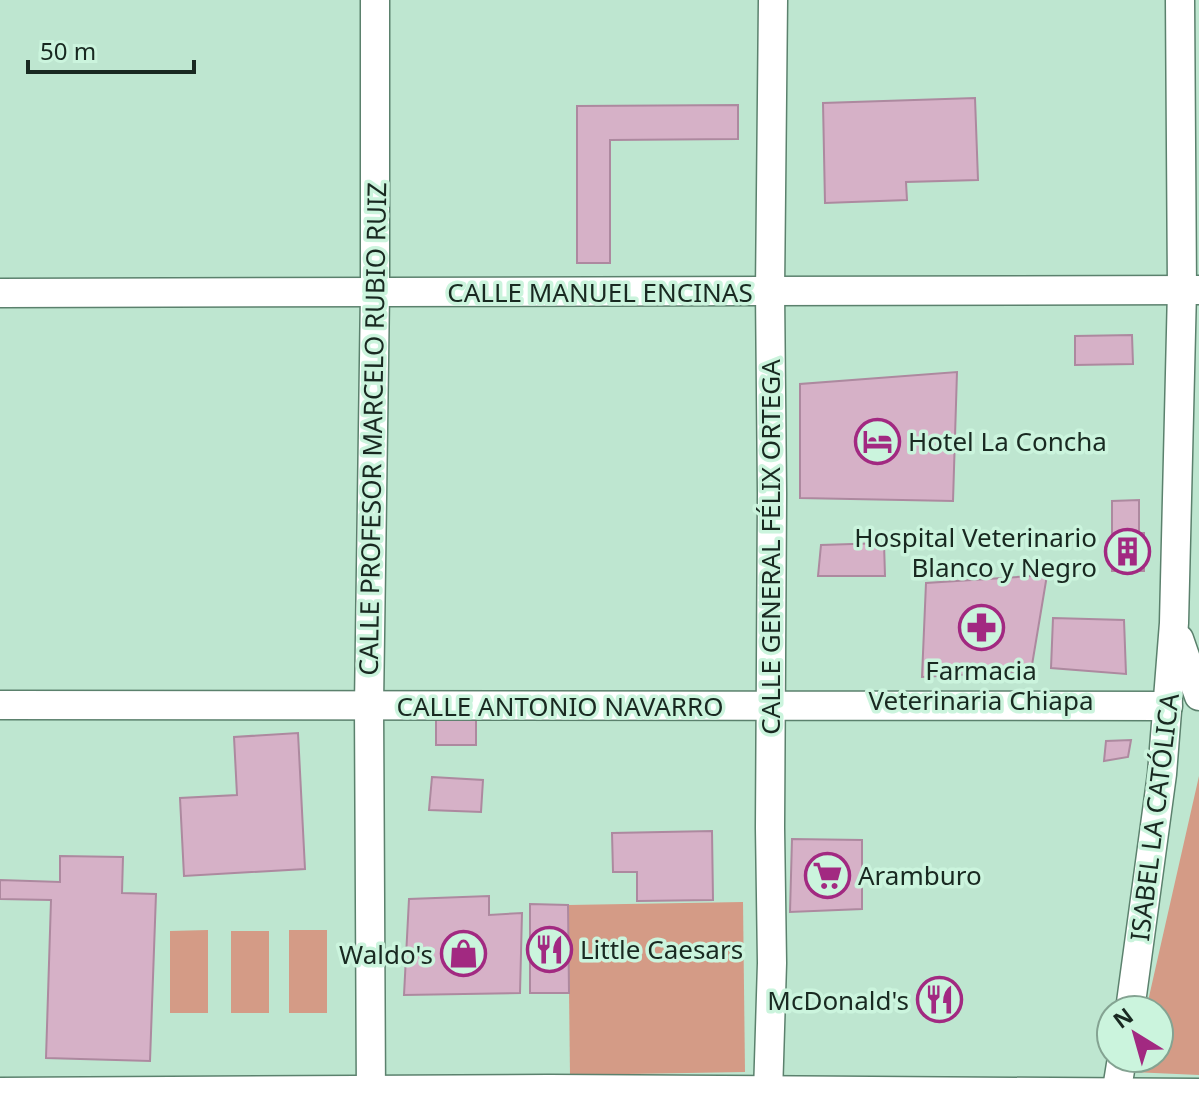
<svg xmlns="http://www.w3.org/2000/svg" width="1199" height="1098" viewBox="0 0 1199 1098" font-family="'Noto Sans',sans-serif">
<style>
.green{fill:#d49b86}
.building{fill:#d6b1c7;stroke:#ad899f;stroke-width:2}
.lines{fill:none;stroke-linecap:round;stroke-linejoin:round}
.minor-casing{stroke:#5b816d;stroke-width:31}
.major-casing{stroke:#5b816d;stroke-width:39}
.minor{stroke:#fff;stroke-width:28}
.major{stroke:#fff;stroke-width:36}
.labels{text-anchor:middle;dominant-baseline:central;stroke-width:7;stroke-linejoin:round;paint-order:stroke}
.street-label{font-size:26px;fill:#192921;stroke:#cbf4dd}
.poi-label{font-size:26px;fill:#192921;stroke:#cbf4dd;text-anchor:start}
</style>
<rect width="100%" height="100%" fill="#bee6d0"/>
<g class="green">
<polygon points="1199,776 1199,1075 1132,1072 1136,1058 1159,1058 1159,1010 1146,1010"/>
<polygon points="743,902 745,1072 570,1075 568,905"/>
<polygon points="208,930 208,1013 170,1013 170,931"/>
<rect x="289" y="930" width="38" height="83"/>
<rect x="231" y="931" width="38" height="82"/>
</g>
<g class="building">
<polygon points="975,98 978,180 906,182 907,200 825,203 823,103"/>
<polygon points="738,105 738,139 610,140 610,263 577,263 577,106"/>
<polygon points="1132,335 1133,364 1075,365 1075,336"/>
<polygon points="957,372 953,501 800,498 800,384"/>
<polygon points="1139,500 1139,533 1144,533 1144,571 1112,571 1112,501"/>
<polygon points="884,543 885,576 818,576 821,545"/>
<polygon points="1047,575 1031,671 922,677 926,583"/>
<polygon points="1053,618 1124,620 1126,674 1051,668"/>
<polygon points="476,715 476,745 436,745 436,716"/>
<polygon points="298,733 305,869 184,876 180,798 237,795 234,737"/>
<polygon points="1131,740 1128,757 1104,761 1106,741"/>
<polygon points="432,777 483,780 481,812 429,810"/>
<polygon points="712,831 713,900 637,901 637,872 613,872 612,833"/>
<polygon points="792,839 862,840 862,909 790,912"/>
<polygon points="60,856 123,857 122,893 156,894 150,1061 46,1058 51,900 0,899 0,880 60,882"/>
<polygon points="489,896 489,915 522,913 520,993 404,995 409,899"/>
<polygon points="530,904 568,905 569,993 530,993"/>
</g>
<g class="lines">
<defs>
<g id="minor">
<polyline points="0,293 1199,290"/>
<polyline points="1179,639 1199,696"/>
<polyline points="0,705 1168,706"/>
<polyline points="1130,1010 1162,774 1174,623 1182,290 1180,0"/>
<polyline points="768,1094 772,963 770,828 772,494 770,291 773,0"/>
<polyline points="1116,1095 1122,1058"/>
<polyline points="371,1098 369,705 375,292 375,0"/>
</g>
<polyline id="major" points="0,1096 549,1093 1199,1097"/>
</defs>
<use href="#minor" class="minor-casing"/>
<use href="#major" class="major-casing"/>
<use href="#minor" class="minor"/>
<use href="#major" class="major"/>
</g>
<defs>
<symbol id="hotel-ring" viewBox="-11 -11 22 22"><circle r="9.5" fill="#cbf4dd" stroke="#a22981" stroke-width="1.5"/><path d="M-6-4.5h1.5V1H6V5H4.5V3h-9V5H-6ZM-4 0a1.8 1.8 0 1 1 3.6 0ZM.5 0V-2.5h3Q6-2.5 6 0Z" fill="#a22981"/></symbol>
<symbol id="building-ring" viewBox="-11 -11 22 22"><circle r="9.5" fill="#cbf4dd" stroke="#a22981" stroke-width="1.5"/><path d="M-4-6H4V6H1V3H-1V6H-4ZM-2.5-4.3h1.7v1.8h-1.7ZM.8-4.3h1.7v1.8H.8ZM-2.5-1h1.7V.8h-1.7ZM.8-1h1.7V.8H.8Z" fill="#a22981"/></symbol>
<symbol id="pharmacy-ring" viewBox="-11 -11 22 22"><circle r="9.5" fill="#cbf4dd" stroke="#a22981" stroke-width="1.5"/><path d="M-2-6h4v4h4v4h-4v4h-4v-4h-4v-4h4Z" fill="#a22981"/></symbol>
<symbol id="supermarket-ring" viewBox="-11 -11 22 22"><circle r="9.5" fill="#cbf4dd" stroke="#a22981" stroke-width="1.5"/><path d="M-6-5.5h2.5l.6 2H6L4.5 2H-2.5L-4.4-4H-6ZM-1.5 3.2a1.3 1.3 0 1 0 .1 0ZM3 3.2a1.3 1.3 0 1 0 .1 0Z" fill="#a22981"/></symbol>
<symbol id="restaurant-ring" viewBox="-11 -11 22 22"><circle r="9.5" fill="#cbf4dd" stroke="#a22981" stroke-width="1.5"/><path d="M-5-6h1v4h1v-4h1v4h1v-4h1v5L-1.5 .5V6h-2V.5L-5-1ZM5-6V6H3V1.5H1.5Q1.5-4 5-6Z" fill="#a22981"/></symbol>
<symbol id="shop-ring" viewBox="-11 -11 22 22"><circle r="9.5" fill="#cbf4dd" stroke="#a22981" stroke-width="1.5"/><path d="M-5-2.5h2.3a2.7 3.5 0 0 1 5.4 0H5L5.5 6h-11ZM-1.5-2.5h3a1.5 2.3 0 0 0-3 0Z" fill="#a22981"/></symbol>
</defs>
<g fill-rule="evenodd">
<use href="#hotel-ring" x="852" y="416" width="51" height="51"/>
<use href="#building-ring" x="1102" y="526" width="51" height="51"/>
<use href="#pharmacy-ring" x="956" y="602" width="51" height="51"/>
<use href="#supermarket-ring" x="802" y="850" width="51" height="51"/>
<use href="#restaurant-ring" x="524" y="924" width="51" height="51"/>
<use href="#shop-ring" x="438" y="928" width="51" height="51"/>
<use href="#restaurant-ring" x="914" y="974" width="51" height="51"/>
</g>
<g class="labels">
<g class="street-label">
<text x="600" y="292">CALLE MANUEL ENCINAS</text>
<text transform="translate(372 429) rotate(-89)">CALLE PROFESOR MARCELO RUBIO RUIZ</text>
<text transform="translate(770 547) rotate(-90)">CALLE GENERAL FÉLIX ORTEGA</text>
<text x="560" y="706">CALLE ANTONIO NAVARRO</text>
<text transform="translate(1154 817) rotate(-83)">ISABEL LA CATÓLICA</text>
</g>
<g class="poi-label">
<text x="908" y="441">Hotel La Concha</text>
<text x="1097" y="537" text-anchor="end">Hospital Veterinario<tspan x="1097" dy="30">Blanco y Negro</tspan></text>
<text x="981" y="670" text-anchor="middle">Farmacia<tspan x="981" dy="30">Veterinaria Chiapa</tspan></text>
<text x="858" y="875">Aramburo</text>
<text x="580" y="949">Little Caesars</text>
<text x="433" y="954" text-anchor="end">Waldo's</text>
<text x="909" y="1000" text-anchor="end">McDonald's</text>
</g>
</g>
<g transform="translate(1135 1034) rotate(323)"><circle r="38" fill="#cbf4dd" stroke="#84a392" stroke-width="2"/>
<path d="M0-6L14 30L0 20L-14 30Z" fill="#a22981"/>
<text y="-12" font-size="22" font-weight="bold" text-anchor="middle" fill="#192921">N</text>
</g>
<path d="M28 60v12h166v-12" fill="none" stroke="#192921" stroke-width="4"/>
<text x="40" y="60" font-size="24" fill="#192921" stroke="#cbf4dd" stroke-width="6" paint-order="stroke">50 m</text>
</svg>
